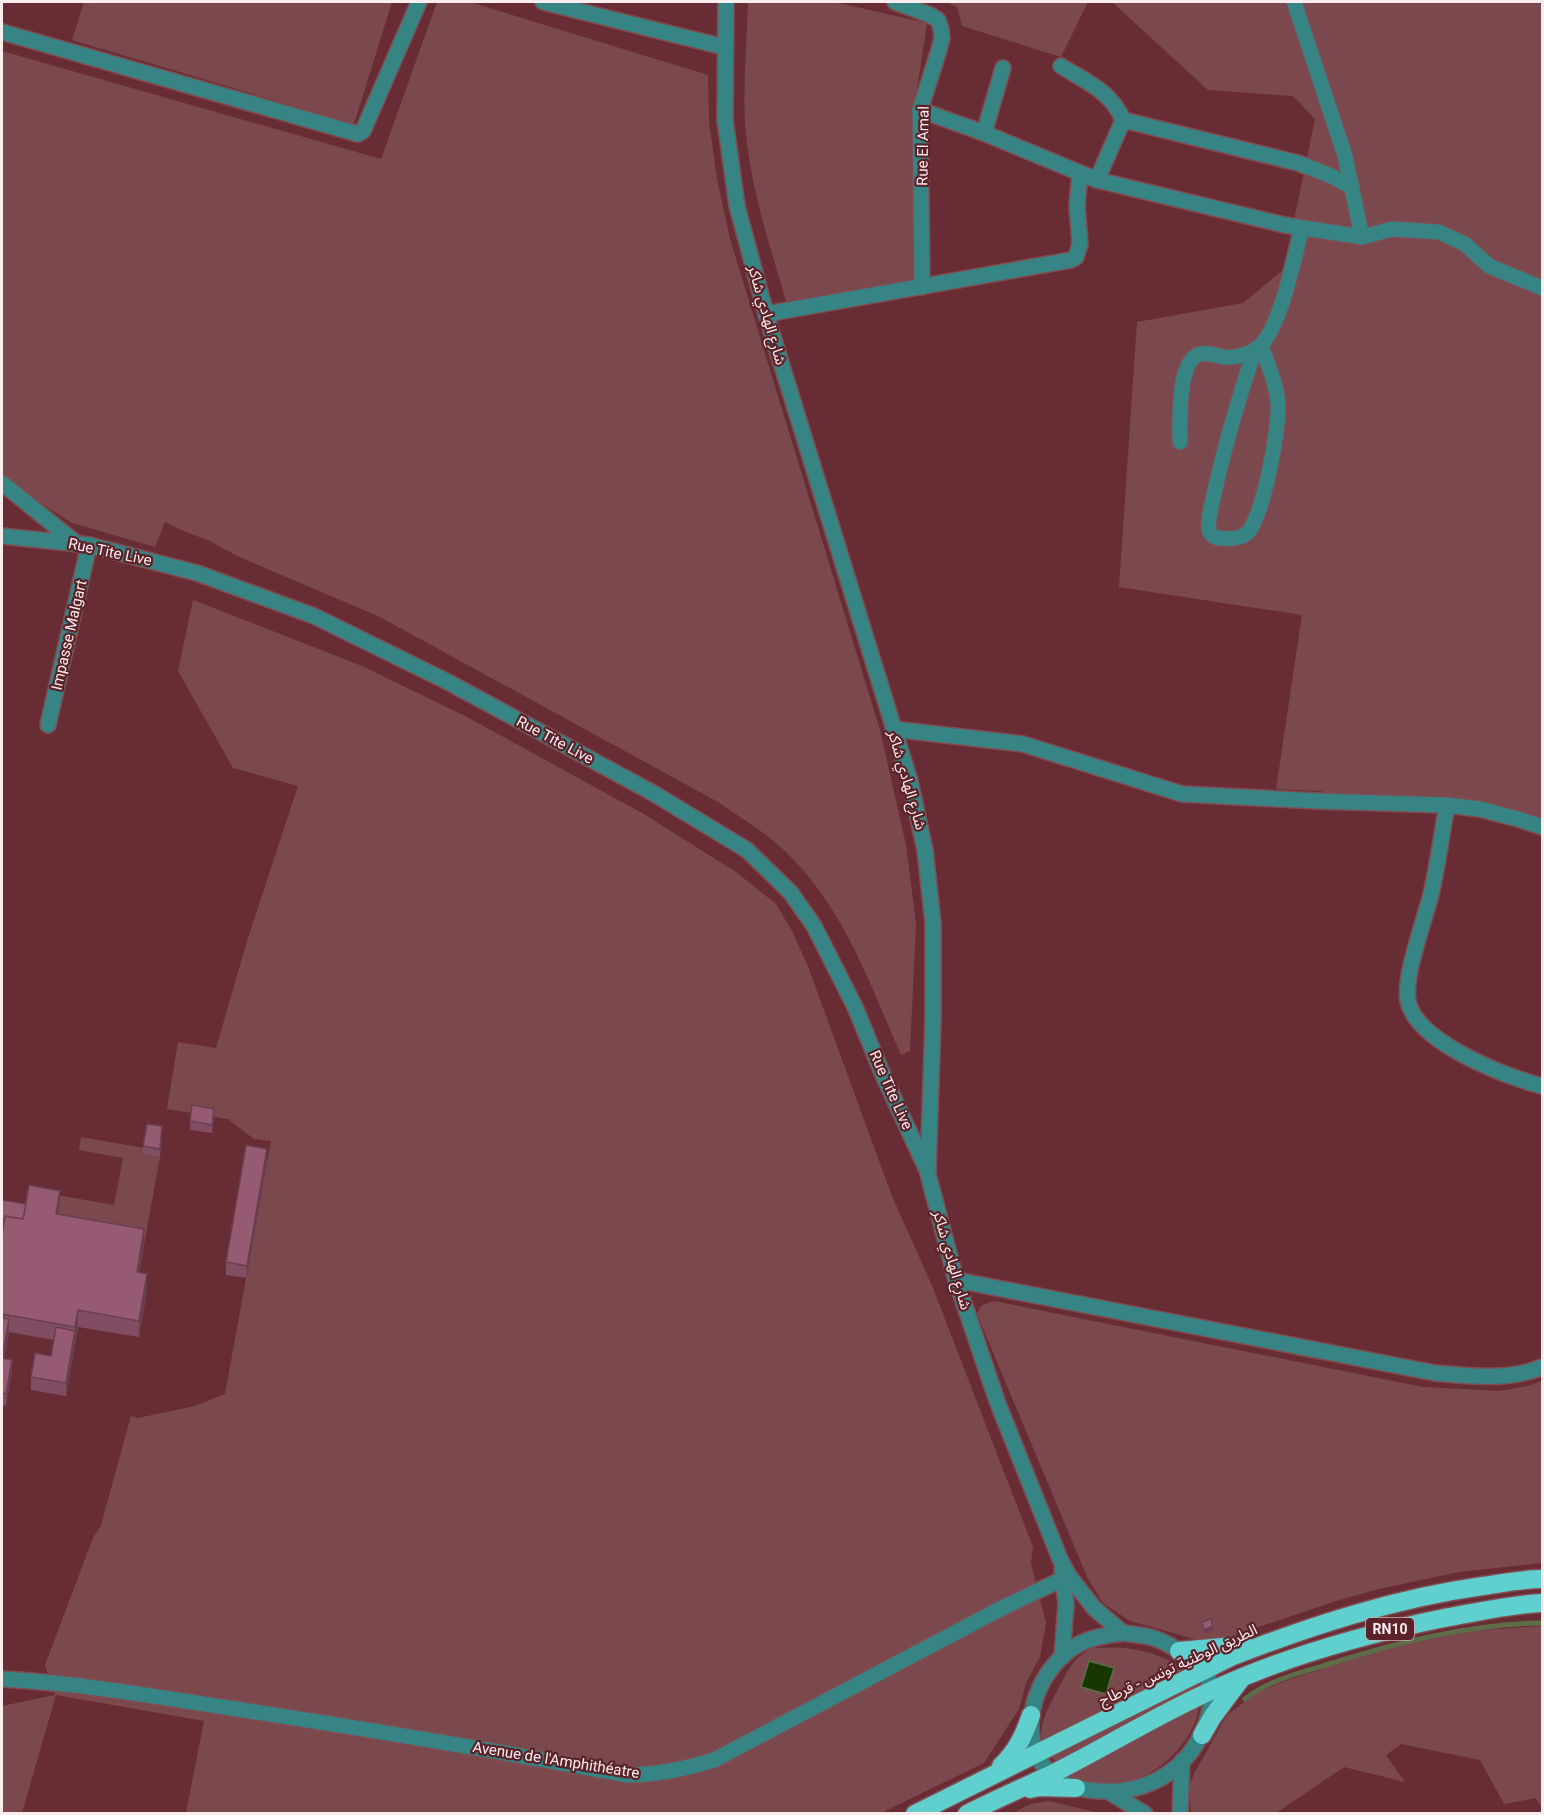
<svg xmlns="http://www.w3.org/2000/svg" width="1544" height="1815" viewBox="0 0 1544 1815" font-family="Roboto,'Noto Sans Arabic',sans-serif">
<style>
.green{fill:#7b494d}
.water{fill:#183600;stroke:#5c6d47;stroke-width:1.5}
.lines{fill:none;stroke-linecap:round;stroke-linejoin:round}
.stream{stroke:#5c6d47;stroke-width:5}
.minor-casing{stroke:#804c52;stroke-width:18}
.highway-casing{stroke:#804c52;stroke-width:21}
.minor{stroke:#368484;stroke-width:15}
.highway{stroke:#60d0cf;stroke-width:18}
.wall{fill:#814d62}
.shaded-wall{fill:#693f50}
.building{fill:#965a72;stroke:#693f50;stroke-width:1.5}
.labels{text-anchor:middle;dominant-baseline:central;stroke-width:4.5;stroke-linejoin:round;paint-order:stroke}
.shield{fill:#5c222a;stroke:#cbafb2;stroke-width:1.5}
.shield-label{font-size:14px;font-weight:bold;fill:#fbeced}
.street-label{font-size:15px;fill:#fbeced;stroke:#5c222a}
</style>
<rect width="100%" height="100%" fill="#682d34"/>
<g class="green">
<polygon points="84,2 392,2 354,124 72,40"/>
<path d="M437 2H470L708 75 709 122 717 179 730 239 880 730 906 845 916 924 910 1051 901 1055C869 982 844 908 785 851 765 832 741 818 718 802L380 617 237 556 210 541 181 530 165 522 155 547 72 523 2 478V51L381 159Z"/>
<path d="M748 2H834L927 23 914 110 913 284 786 301C769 243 749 183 745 122 743 82 747 41 748 2Z"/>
<polygon points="946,2 1088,2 1061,57 962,26 957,7"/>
<polygon points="1112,2 1542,2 1542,832 1504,820 1455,814 1319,791 1276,789 1302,615 1119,587 1137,322 1243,303 1284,269 1315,119 1293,96 1208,90"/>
<polygon points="193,600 362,666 467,717 642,813 736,872 776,904 792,931 807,964 892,1196 933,1288 1033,1547 1031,1563 1046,1623 1040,1657 1026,1683 1019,1709 984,1763 881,1813 186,1813 204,1721 56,1695 22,1813 2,1814 3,1779 2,1778 2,1706 55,1695 45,1665 93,1538 101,1525 131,1416 138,1418 195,1406 225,1394 271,1141 254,1139 228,1119 167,1109 178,1042 216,1048 247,941 298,786 233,768 178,671"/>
<polygon points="81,1137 144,1148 143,1155 160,1157 144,1245 56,1230 45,1193 114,1205 123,1158 79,1150"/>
<polygon points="994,1301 1423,1387 1499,1391 1528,1386 1542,1381 1542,1563 1459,1572 1379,1589 1336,1601 1223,1639 1202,1641 1130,1621 1103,1603 1088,1579 977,1314 981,1306"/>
<polygon points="1542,1626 1542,1808 1536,1798 1504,1804 1480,1760 1401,1744 1386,1755 1405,1782 1344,1767 1276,1813 1191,1813 1189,1786 1195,1772 1227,1715 1258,1692 1288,1680 1388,1647 1470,1631"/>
<path d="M1092 1648C1103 1648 1114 1647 1124 1648 1179 1653 1224 1689 1183 1743 1162 1772 1128 1789 1092 1782 1087 1781 1079 1781 1074 1779 1069 1777 1064 1770 1061 1767 1054 1760 1045 1750 1042 1740 1038 1724 1051 1703 1058 1689 1068 1670 1073 1658 1092 1648Z"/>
<polygon points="1049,1801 1099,1813 1013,1813 1031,1804"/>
</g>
<polygon class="water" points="1089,1661 1114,1668 1106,1694 1081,1687"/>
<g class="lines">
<path class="stream" d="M1245 1699C1268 1681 1298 1673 1326 1665 1395 1643 1469 1624 1542 1623"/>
<defs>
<g id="minor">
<polyline points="543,2 724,47"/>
<polyline points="726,2 725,120 737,206 766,314 910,781 925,850 933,923 933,1019 928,1174 956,1280 997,1401 1060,1559 1069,1576 1094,1608 1123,1633"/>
<polyline points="895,2 930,15 938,20 941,29 942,38 939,50 920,110 922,287"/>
<polyline points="1294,2 1345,156 1362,237"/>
<polyline points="2,32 358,134 363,131 419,2"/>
<path d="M1061 66C1086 82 1111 91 1123 120L1097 180"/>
<polyline points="920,110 984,133 1097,180 1285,225 1362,237 1392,229 1439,232 1465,244 1489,266 1542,288"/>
<polyline points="1123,120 1298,163 1329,175 1352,187"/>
<polyline points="984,133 1003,68"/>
<polyline points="766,314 1071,260 1076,257 1080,244 1077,206 1080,173"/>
<path d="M1255 349C1239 397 1225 445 1214 494 1212 505 1207 520 1209 530 1211 536 1215 537 1219 538 1227 539 1239 539 1246 534 1263 521 1280 425 1278 403 1276 383 1268 364 1261 346"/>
<path d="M1180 442C1180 423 1177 366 1197 355 1206 351 1215 356 1224 357 1236 358 1254 354 1262 344 1282 321 1294 258 1302 228"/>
<polyline points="2,483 76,543"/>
<polyline points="2,536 89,545 197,573 314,616 448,682 653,793 747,850 791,893 814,926 855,1007 883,1075 926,1168"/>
<polyline points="48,725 89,545"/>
<polyline points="893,729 1023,744 1182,794 1318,801 1447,805 1480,809 1518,819 1542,827"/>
<path d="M1447 805C1442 833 1438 862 1432 890 1426 917 1403 976 1408 1001 1416 1042 1506 1077 1542 1086"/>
<path d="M956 1280 1435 1373C1470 1376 1509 1381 1542 1367"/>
<path d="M1123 1633C1132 1634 1141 1635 1150 1637 1164 1640 1195 1659 1204 1671 1207 1675 1210 1683 1211 1688 1215 1698 1209 1713 1206 1723 1188 1774 1141 1797 1090 1790 1067 1787 1053 1782 1041 1762 1017 1721 1040 1666 1079 1644 1093 1637 1108 1635 1123 1633Z"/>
<polyline points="1062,1657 1066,1604 1062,1570"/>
<path d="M2 1679C80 1683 158 1697 236 1709 367 1729 497 1751 627 1775 658 1775 685 1769 714 1760L1002 1608 1069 1576"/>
<polyline points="1111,1793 1145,1814"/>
<polyline points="1180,1814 1182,1761"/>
</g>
<g id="highway">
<polyline points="1179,1651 1244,1645"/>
<polyline points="1202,1735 1213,1716 1240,1680"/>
<path d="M1001 1766C1017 1751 1024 1735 1031 1715"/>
<polyline points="1030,1789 1039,1787 1076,1788"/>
<path d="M915 1814 1233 1656C1314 1625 1396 1598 1483 1586 1503 1583 1523 1579 1542 1579"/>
<path d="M967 1814C994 1800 1022 1788 1050 1775 1105 1748 1158 1714 1215 1689 1287 1656 1366 1634 1444 1618 1474 1613 1512 1604 1542 1603"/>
</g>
</defs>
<use href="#minor" class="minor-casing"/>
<use href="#highway" class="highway-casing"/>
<use href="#minor" class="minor"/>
<use href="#highway" class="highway"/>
</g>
<g class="wall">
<polygon points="214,1117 212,1133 190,1130 190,1121"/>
<polygon points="162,1135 160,1157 143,1155 143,1146"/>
<polygon points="267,1161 247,1278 226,1275 226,1262"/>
<polygon points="2,1200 26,1204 60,1207 59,1214 144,1245 139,1273 147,1291 139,1337 78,1327 66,1396 31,1390 31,1377 51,1356 54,1340 9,1332 4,1358 12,1372 6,1406 2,1405"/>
</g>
<g class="shaded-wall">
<polygon points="214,1109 214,1117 212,1133 212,1125"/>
<polygon points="162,1126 162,1135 160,1157 160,1149"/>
<polygon points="267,1149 267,1161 247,1278 247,1266"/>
<polygon points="60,1191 60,1207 56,1230 56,1214"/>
<polygon points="144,1229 144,1245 137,1289 137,1272"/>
<polygon points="147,1274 147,1291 139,1337 139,1321"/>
<polygon points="78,1310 78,1327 75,1343 75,1327"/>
<polygon points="9,1319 9,1332 2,1370 2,1358"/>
<polygon points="75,1331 75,1343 66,1396 66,1383"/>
<polygon points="12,1360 12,1372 6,1406 6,1394"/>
<polygon points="1213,1626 1213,1630 1204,1634 1204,1630"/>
</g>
<g class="building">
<polygon points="192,1105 214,1109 212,1125 190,1121"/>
<polygon points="147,1124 162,1126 160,1149 143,1146"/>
<polygon points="246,1145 267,1149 247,1266 226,1262"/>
<polygon points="29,1185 60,1191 56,1214 144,1229 137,1272 147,1274 139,1321 78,1310 75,1327 2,1314 2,1236 5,1216 23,1219"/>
<polygon points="2,1200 26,1204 23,1219 5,1216 4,1220 2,1219"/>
<polygon points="2,1318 9,1319 2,1358 12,1360 6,1394 2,1393"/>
<polygon points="56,1327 75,1331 66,1383 31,1377 35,1353 51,1356"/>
<polygon points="1211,1619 1213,1626 1204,1630 1202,1622"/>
</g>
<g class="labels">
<rect class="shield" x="1366" y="1618" width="48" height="22" rx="4.5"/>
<g class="shield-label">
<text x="1390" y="1629">RN10</text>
</g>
<g class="street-label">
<text transform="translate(923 146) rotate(-89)">Rue El Amal</text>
<text transform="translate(767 315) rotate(74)">شارع الهادي شاكر</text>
<text transform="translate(110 552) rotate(12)">Rue Tite Live</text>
<text transform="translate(69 635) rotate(-77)">Impasse Malgart</text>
<text transform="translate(555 740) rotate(28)">Rue Tite Live</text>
<text transform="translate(907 780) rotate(74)">شارع الهادي شاكر</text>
<text transform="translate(891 1090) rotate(66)">Rue Tite Live</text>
<text transform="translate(952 1260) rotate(74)">شارع الهادي شاكر</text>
<text transform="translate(1178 1665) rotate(-25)">الطريق الوطنية تونس - قرطاج</text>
<text transform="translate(556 1760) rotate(9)">Avenue de l'Amphithéatre</text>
</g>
</g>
<rect width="1544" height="1815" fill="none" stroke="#fbeced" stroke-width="6"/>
</svg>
